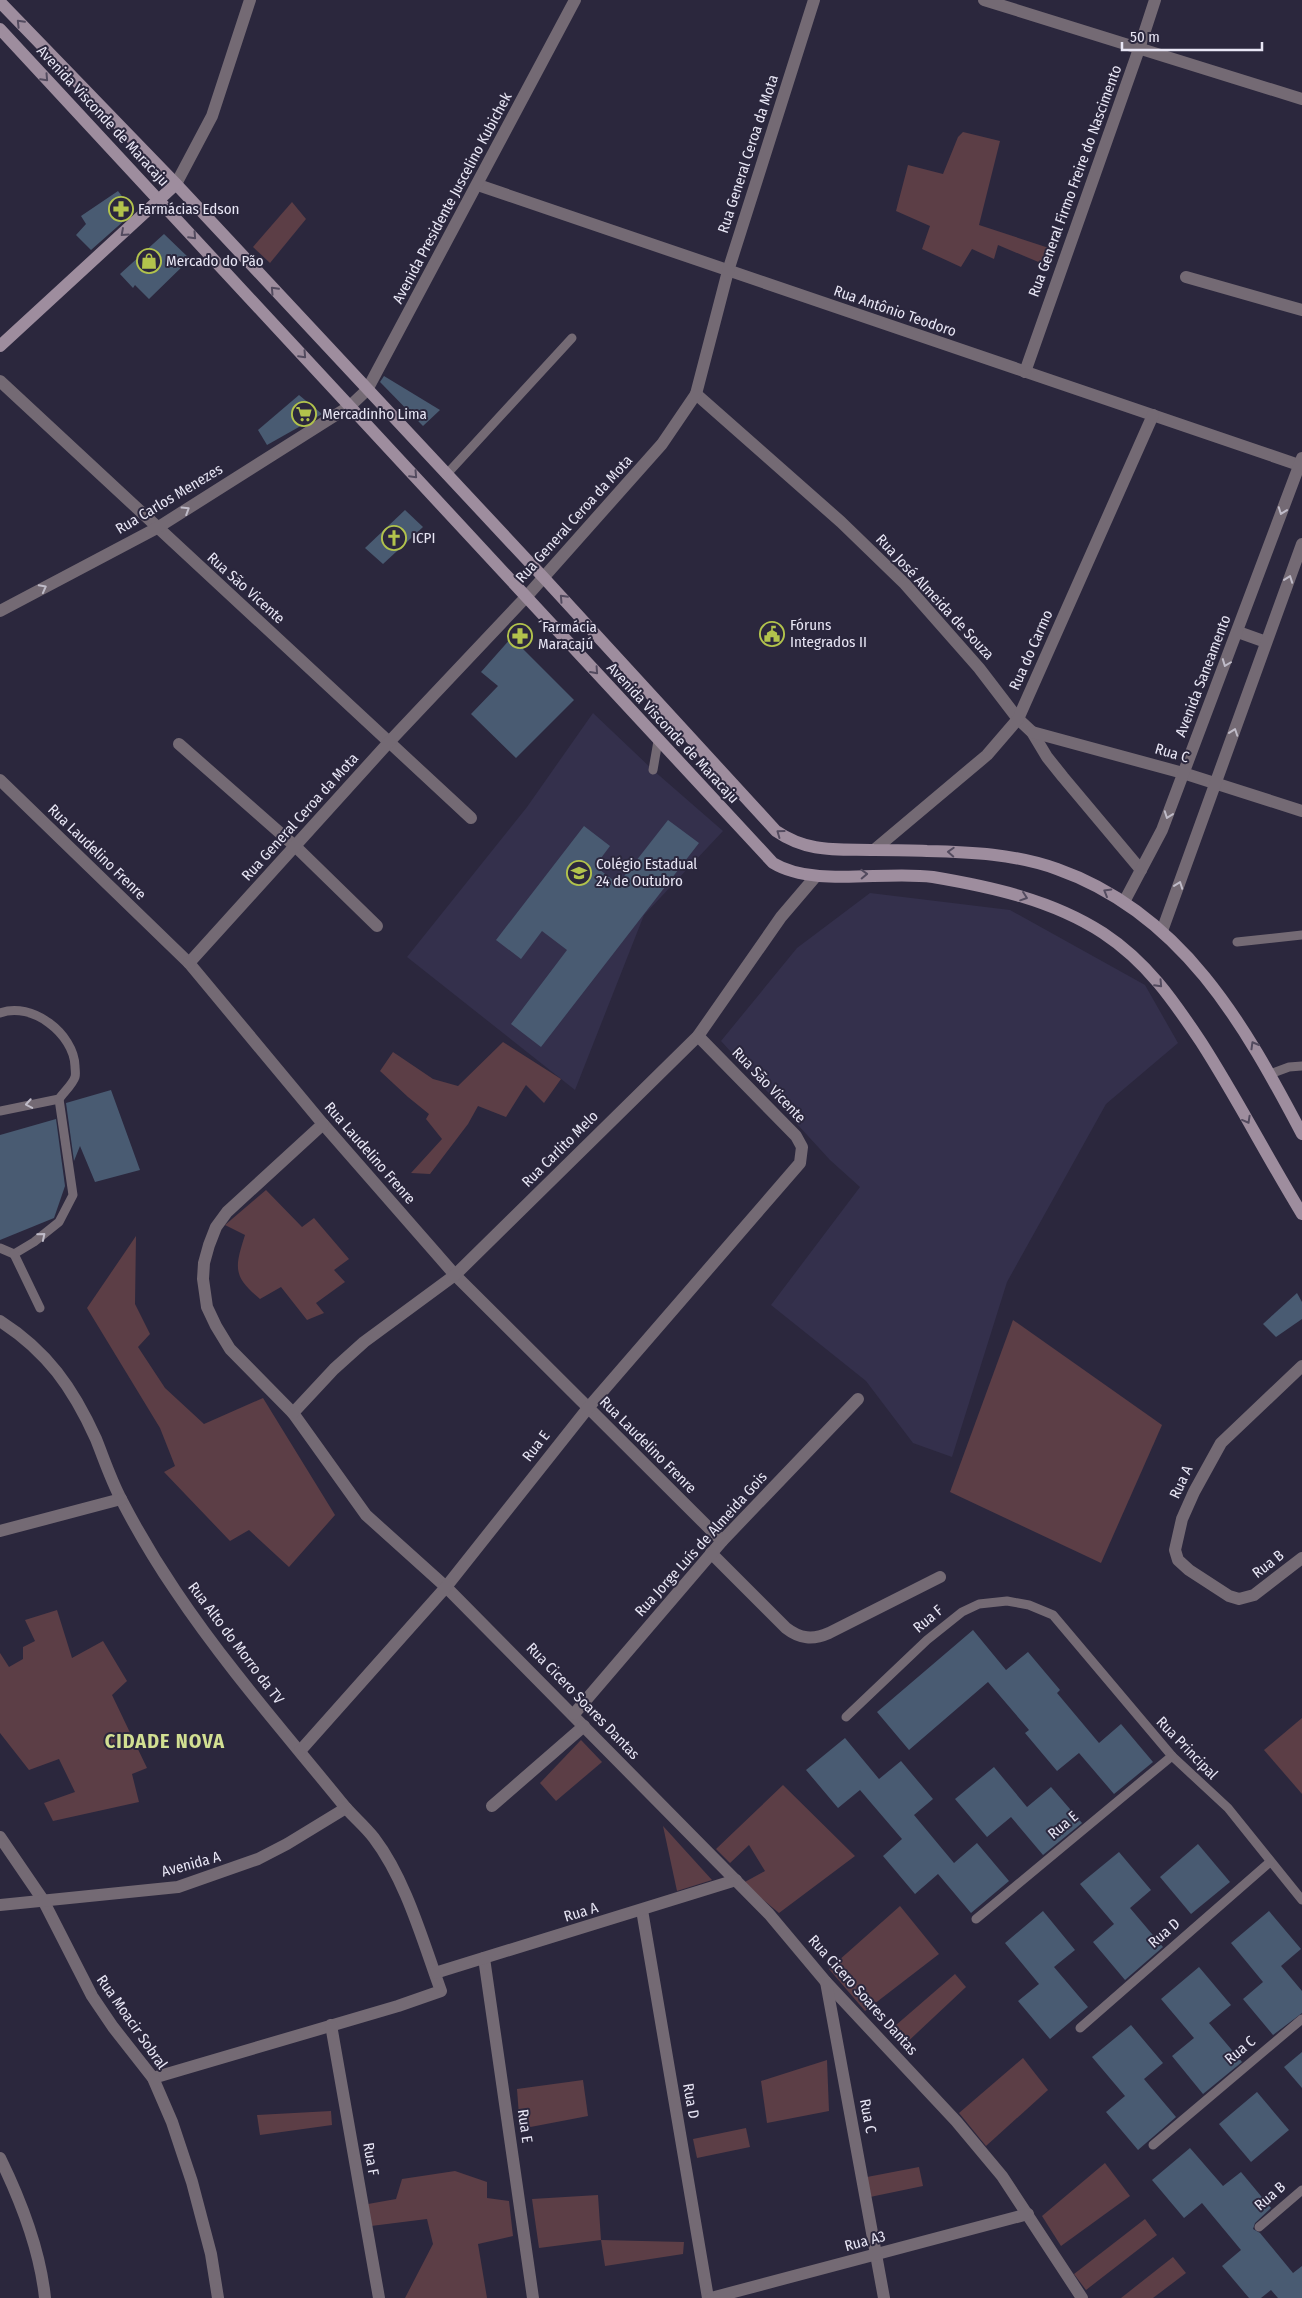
<svg xmlns="http://www.w3.org/2000/svg" width="1302" height="2298" viewBox="0 0 1302 2298" font-family="'Fira Sans Condensed',sans-serif">
<style>
.built{fill:#34304c}
.green{fill:#5c3e46}
.building{fill:#495b72}
.lines{fill:none;stroke-linecap:round;stroke-linejoin:round}
.lane{stroke:#746a74;stroke-width:9}
.street{stroke:#746a74;stroke-width:12}
.secondary{stroke:#9e8d9e;stroke-width:12}
.oneway{stroke:#534b5f}
.oneway2{stroke:#bfbbc8}
.labels{text-anchor:middle;dominant-baseline:central;stroke-width:4;stroke-linejoin:round;paint-order:stroke}
.street-label{font-size:15px;fill:#e8e6f5;stroke:#2b273d}
.poi-label{font-size:15px;fill:#e8e6f5;stroke:#2b273d;text-anchor:start}
.district-label{font-size:20px;font-weight:bold;letter-spacing:1px;fill:#d2df92;stroke:#2b273d}
</style>
<rect width="100%" height="100%" fill="#2b273d"/>
<g class="built">
<polygon points="593,713 653,770 723,831 644,915 575,1090 407,957 527,807"/>
<polygon points="870,893 1010,910 1145,985 1178,1043 1106,1104 1007,1282 952,1457 913,1443 866,1381 771,1305 860,1187 830,1160 721,1041 797,948"/>
</g>
<g class="green">
<polygon points="963,132 1000,141 979,225 1052,249 1048,266 998,245 994,259 972,249 961,267 922,249 930,226 896,211 908,165 943,174 958,137"/>
<polygon points="292,202 306,219 270,263 253,247"/>
<polygon points="503,1042 561,1079 544,1103 526,1085 506,1117 478,1106 468,1124 430,1174 411,1173 442,1139 426,1119 429,1114 408,1097 380,1071 393,1052 433,1079 458,1086"/>
<path d="M266 1190 302 1227 314 1218 349 1259 334 1270 345 1282 316 1303 324 1313 307 1320 281 1287 260 1299C232 1276 235 1267 245 1235L225 1225Z"/>
<polygon points="136,1236 135,1304 150,1334 138,1347 165,1388 204,1424 263,1398 335,1515 289,1567 249,1530 230,1541 164,1472 175,1466 160,1428 87,1308"/>
<polygon points="1013,1320 1162,1425 1101,1563 950,1492"/>
<polygon points="57,1610 72,1658 103,1641 127,1681 112,1695 147,1768 132,1774 139,1802 53,1821 44,1803 75,1792 59,1759 29,1770 0,1733 0,1653 9,1667 23,1659 23,1647 35,1641 25,1620"/>
<polygon points="1302,1718 1302,1794 1264,1750"/>
<polygon points="581,1740 602,1762 556,1801 540,1783"/>
<polygon points="783,1785 855,1856 779,1913 743,1883 765,1871 749,1845 730,1863 716,1849"/>
<polygon points="663,1826 712,1880 677,1891"/>
<polygon points="900,1906 939,1954 865,2011 829,1969"/>
<polygon points="955,1974 966,1987 902,2047 888,2032"/>
<polygon points="1023,2058 1048,2090 986,2146 959,2113"/>
<polygon points="827,2060 829,2111 767,2123 761,2081"/>
<polygon points="583,2080 588,2116 520,2129 517,2089"/>
<polygon points="331,2111 332,2125 260,2135 257,2115"/>
<polygon points="746,2128 750,2147 697,2158 693,2139"/>
<polygon points="1105,2163 1130,2196 1061,2246 1042,2216"/>
<polygon points="919,2167 923,2186 870,2197 867,2177"/>
<polygon points="455,2171 487,2182 487,2198 509,2201 513,2236 478,2244 487,2298 405,2298 433,2244 427,2219 371,2226 368,2204 396,2199 402,2179"/>
<polygon points="598,2195 601,2240 684,2242 683,2254 605,2266 601,2240 539,2248 532,2199"/>
<polygon points="1145,2219 1157,2235 1086,2290 1074,2274"/>
<polygon points="1173,2257 1186,2273 1153,2298 1121,2298"/>
</g>
<g class="building">
<polygon points="118,191 134,212 91,250 76,235 86,224 81,216"/>
<polygon points="164,234 190,259 149,299 135,285 133,288 120,274"/>
<polygon points="384,376 440,410 423,426 380,382"/>
<polygon points="299,395 322,414 267,445 258,430"/>
<polygon points="405,510 423,527 383,564 365,548"/>
<polygon points="520,628 532,638 523,649 574,700 516,758 471,714 498,686 481,672"/>
<polygon points="668,820 699,843 541,1047 511,1024 567,950 542,931 521,959 496,940 584,826 610,846 595,866 618,884"/>
<polygon points="111,1090 140,1170 95,1182 80,1146 74,1161 66,1103"/>
<polygon points="56,1119 65,1186 54,1218 0,1240 0,1135"/>
<polygon points="1297,1293 1302,1302 1302,1319 1276,1337 1263,1324"/>
<polygon points="973,1630 1006,1670 1028,1652 1060,1690 1057,1693 1099,1743 1121,1724 1153,1762 1114,1794 1079,1753 1057,1771 1025,1733 1029,1730 988,1682 909,1750 877,1712"/>
<polygon points="845,1738 879,1779 901,1761 933,1799 914,1815 954,1863 977,1843 1009,1881 971,1913 938,1874 915,1894 883,1856 902,1839 860,1790 838,1808 806,1770"/>
<polygon points="994,1767 1027,1807 1051,1787 1082,1823 1043,1855 1011,1817 987,1837 955,1799"/>
<polygon points="1198,1844 1230,1882 1191,1914 1160,1877"/>
<polygon points="1119,1852 1151,1890 1130,1908 1163,1947 1125,1980 1093,1942 1114,1924 1080,1884"/>
<polygon points="1043,1911 1075,1950 1054,1967 1088,2007 1050,2039 1018,2001 1039,1984 1005,1943"/>
<polygon points="1269,1911 1301,1949 1281,1966 1302,1991 1302,2013 1273,2035 1243,1999 1263,1982 1231,1943"/>
<polygon points="1199,1967 1231,2005 1209,2023 1242,2062 1203,2094 1172,2056 1194,2038 1161,1999"/>
<polygon points="1131,2025 1163,2063 1144,2079 1176,2117 1138,2150 1106,2112 1125,2096 1092,2057"/>
<polygon points="1302,2052 1302,2088 1284,2067"/>
<polygon points="1257,2092 1289,2130 1251,2162 1219,2124"/>
<polygon points="1190,2148 1223,2186 1241,2172 1271,2208 1255,2223 1253,2229 1260,2233 1293,2273 1302,2266 1302,2298 1278,2298 1271,2290 1261,2298 1249,2298 1222,2266 1241,2250 1202,2203 1184,2218 1152,2180"/>
</g>
<g class="lines">
<g class="lane">
<polyline points="446,475 572,338"/>
<polyline points="653,770 658,741"/>
<polyline points="1237,942 1302,935"/>
<path d="M0 1013C32 1001 74 1034 75 1066 75 1069 76 1074 75 1077 73 1084 63 1093 59 1099L0 1111"/>
<polyline points="1270,1074 1289,1067 1302,1066"/>
<polyline points="0,1248 14,1254 34,1242 59,1222 73,1195 59,1099"/>
<polyline points="14,1254 40,1308"/>
<polyline points="846,1717 927,1640 962,1612 979,1604 1007,1601 1029,1605 1053,1615 1172,1756 1228,1808 1302,1900"/>
<polyline points="976,1919 1172,1756"/>
<polyline points="1080,2028 1270,1862"/>
<polyline points="1153,2145 1302,2019"/>
<polyline points="1259,2227 1302,2190"/>
</g>
<g class="street">
<polyline points="984,0 1302,99"/>
<polyline points="176,184 212,116 250,0"/>
<polyline points="478,185 1302,466"/>
<polyline points="1186,277 1302,310"/>
<polyline points="1025,372 1139,49 1155,0"/>
<polyline points="0,381 471,818"/>
<polyline points="696,394 841,522 905,584 979,668 1018,719 1032,732 1047,757 1063,777 1141,870"/>
<polyline points="0,611 157,528 350,406 367,390 575,0"/>
<polyline points="1238,632 1266,642"/>
<polyline points="1032,732 1183,773 1302,811"/>
<polyline points="179,744 296,847 377,926"/>
<polyline points="0,780 189,963 323,1124 455,1275 722,1541"/>
<polyline points="874,850 987,755 1018,719 1153,415"/>
<polyline points="1124,902 1162,830 1302,458"/>
<polyline points="1162,931 1302,544"/>
<polyline points="189,963 390,741 527,596 662,444 696,394 728,271 814,0"/>
<polyline points="323,1124 227,1212 216,1227 209,1245 204,1263 203,1279 207,1307 216,1326 230,1349 293,1413 366,1515 446,1587 769,1914 826,1982 956,2121 1002,2176 1082,2298"/>
<path d="M0 1321C47 1351 73 1388 96 1439 104 1459 111 1480 121 1499 137 1530 156 1562 175 1590 225 1665 285 1733 341 1802 351 1815 364 1825 374 1838 406 1880 423 1942 441 1991L398 2006 153 2078"/>
<polyline points="1302,1366 1221,1443 1194,1492 1182,1519 1175,1550 1178,1560 1189,1570 1229,1596 1239,1599 1254,1595 1302,1558"/>
<polyline points="293,1413 334,1369 364,1342 455,1275 698,1036 781,917 816,876"/>
<polyline points="0,1531 121,1499"/>
<path d="M711 1553 786 1628C800 1639 813 1640 829 1633L940 1577"/>
<polyline points="574,1714 722,1541 858,1399"/>
<polyline points="300,1751 446,1587 588,1408 800,1163 802,1147 796,1136 698,1036"/>
<polyline points="492,1806 584,1726"/>
<polyline points="0,1837 43,1900 92,1996 113,2027 153,2078 172,2122 192,2182 211,2254 218,2298"/>
<polyline points="0,1905 178,1887 258,1859 287,1844 346,1808"/>
<polyline points="642,1910 708,2298"/>
<polyline points="484,1958 533,2298"/>
<polyline points="435,1973 736,1880"/>
<polyline points="826,1982 884,2298"/>
<polyline points="331,2025 379,2298"/>
<path d="M0 2158C21 2201 40 2250 45 2298"/>
<polyline points="711,2298 1028,2214"/>
</g>
<g class="secondary">
<path d="M0 2 176 184 544 578 776 831C808 853 837 849 874 850 892 850 909 850 927 851 970 852 1016 854 1057 869 1182 913 1244 1024 1302 1134"/>
<path d="M0 29 773 863C814 888 884 870 933 877 992 887 1052 900 1103 933 1147 962 1173 1000 1201 1042 1237 1098 1267 1157 1302 1214"/>
<polyline points="0,346 176,184"/>
</g>
</g>
<defs><path id="oneway-chevron" d="M-2-3.5L2.5 0L-2 3.5" fill="none" stroke-width="1.6" stroke-linecap="round" stroke-linejoin="round" transform="scale(1.25)"/></defs>
<g class="oneway">
<use href="#oneway-chevron" transform="translate(20 23) rotate(-134)"/>
<use href="#oneway-chevron" transform="translate(45 78) rotate(47)"/>
<use href="#oneway-chevron" transform="translate(124 233) rotate(138)"/>
<use href="#oneway-chevron" transform="translate(193 236) rotate(47)"/>
<use href="#oneway-chevron" transform="translate(274 290) rotate(-133)"/>
<use href="#oneway-chevron" transform="translate(303 355) rotate(47)"/>
<use href="#oneway-chevron" transform="translate(414 475) rotate(47)"/>
<use href="#oneway-chevron" transform="translate(563 598) rotate(-133)"/>
<use href="#oneway-chevron" transform="translate(595 671) rotate(48)"/>
<use href="#oneway-chevron" transform="translate(780 833) rotate(-144)"/>
<use href="#oneway-chevron" transform="translate(951 852) rotate(-177)"/>
<use href="#oneway-chevron" transform="translate(864 874) rotate(-2)"/>
<use href="#oneway-chevron" transform="translate(1107 892) rotate(-150)"/>
<use href="#oneway-chevron" transform="translate(1024 897) rotate(19)"/>
<use href="#oneway-chevron" transform="translate(1159 984) rotate(47)"/>
<use href="#oneway-chevron" transform="translate(1254 1045) rotate(-120)"/>
<use href="#oneway-chevron" transform="translate(1247 1120) rotate(61)"/>
</g>
<g class="oneway2">
<use href="#oneway-chevron" transform="translate(186 510) rotate(-32)"/>
<use href="#oneway-chevron" transform="translate(1282 511) rotate(110)"/>
<use href="#oneway-chevron" transform="translate(1289 579) rotate(-70)"/>
<use href="#oneway-chevron" transform="translate(43 588) rotate(-28)"/>
<use href="#oneway-chevron" transform="translate(1226 663) rotate(111)"/>
<use href="#oneway-chevron" transform="translate(1234 732) rotate(-71)"/>
<use href="#oneway-chevron" transform="translate(1168 815) rotate(110)"/>
<use href="#oneway-chevron" transform="translate(1179 885) rotate(-70)"/>
<use href="#oneway-chevron" transform="translate(29 1104) rotate(170)"/>
<use href="#oneway-chevron" transform="translate(42 1236) rotate(-40)"/>
</g>
<defs>
<symbol id="pharmacy-ring" viewBox="-11 -11 22 22"><circle r="9.5" fill="#2b273d" stroke="#b2c34c" stroke-width="1.5"/><path d="M-2-6h4v4h4v4h-4v4h-4v-4h-4v-4h4Z" fill="#b2c34c"/></symbol>
<symbol id="shop-ring" viewBox="-11 -11 22 22"><circle r="9.5" fill="#2b273d" stroke="#b2c34c" stroke-width="1.5"/><path d="M-5-2.5h2.3a2.7 3.5 0 0 1 5.4 0H5L5.5 6h-11ZM-1.5-2.5h3a1.5 2.3 0 0 0-3 0Z" fill="#b2c34c"/></symbol>
<symbol id="supermarket-ring" viewBox="-11 -11 22 22"><circle r="9.5" fill="#2b273d" stroke="#b2c34c" stroke-width="1.5"/><path d="M-6-5.5h2.5l.6 2H6L4.5 2H-2.5L-4.4-4H-6ZM-1.5 3.2a1.3 1.3 0 1 0 .1 0ZM3 3.2a1.3 1.3 0 1 0 .1 0Z" fill="#b2c34c"/></symbol>
<symbol id="church-ring" viewBox="-11 -11 22 22"><circle r="9.5" fill="#2b273d" stroke="#b2c34c" stroke-width="1.5"/><path d="M-1.2-6h2.4v3.5h3.3v2.4h-3.3V6h-2.4V-.1h-3.3v-2.4h3.3Z" fill="#b2c34c"/></symbol>
<symbol id="civic-ring" viewBox="-11 -11 22 22"><circle r="9.5" fill="#2b273d" stroke="#b2c34c" stroke-width="1.5"/><path d="M-.6-6.5H3V-4.5H.6V-3L4-1V1h2V6H-6V1h2V-1L-.6-3ZM-1.2 2.5V6h2.4V2.5Z" fill="#b2c34c"/></symbol>
<symbol id="school-ring" viewBox="-11 -11 22 22"><circle r="9.5" fill="#2b273d" stroke="#b2c34c" stroke-width="1.5"/><path d="M0-5L7-2L0 1L-7-2ZM-4 1L0 2.5L4 1V4Q0 6-4 4Z" fill="#b2c34c"/></symbol>
</defs>
<g fill-rule="evenodd">
<use href="#pharmacy-ring" x="107" y="195" width="28" height="28"/>
<use href="#shop-ring" x="135" y="247" width="28" height="28"/>
<use href="#supermarket-ring" x="290" y="400" width="28" height="28"/>
<use href="#church-ring" x="380" y="524" width="28" height="28"/>
<use href="#civic-ring" x="758" y="620" width="28" height="28"/>
<use href="#pharmacy-ring" x="506" y="622" width="28" height="28"/>
<use href="#school-ring" x="565" y="859" width="28" height="28"/>
</g>
<g class="labels">
<g class="street-label">
<text transform="translate(103 116) rotate(47)">Avenida Visconde de Maracaju</text>
<text transform="translate(748 154) rotate(-72)">Rua General Ceroa da Mota</text>
<text transform="translate(1075 181) rotate(-70)">Rua General Firmo Freire do Nascimento</text>
<text transform="translate(452 198) rotate(-62)">Avenida Presidente Juscelino Kubichek</text>
<text transform="translate(895 311) rotate(19)">Rua Antônio Teodoro</text>
<text transform="translate(169 499) rotate(-31)">Rua Carlos Menezes</text>
<text transform="translate(574 519) rotate(-48)">Rua General Ceroa da Mota</text>
<text transform="translate(246 588) rotate(42)">Rua São Vicente</text>
<text transform="translate(935 597) rotate(47)">Rua José Almeida de Souza</text>
<text transform="translate(1031 650) rotate(-66)">Rua do Carmo</text>
<text transform="translate(1203 676) rotate(-69)">Avenida Saneamento</text>
<text transform="translate(673 733) rotate(47)">Avenida Visconde de Maracaju</text>
<text transform="translate(1172 753) rotate(16)">Rua C</text>
<text transform="translate(300 817) rotate(-48)">Rua General Ceroa da Mota</text>
<text transform="translate(97 852) rotate(44)">Rua Laudelino Frenre</text>
<text transform="translate(769 1085) rotate(46)">Rua São Vicente</text>
<text transform="translate(560 1149) rotate(-45)">Rua Carlito Melo</text>
<text transform="translate(370 1153) rotate(49)">Rua Laudelino Frenre</text>
<text transform="translate(648 1445) rotate(45)">Rua Laudelino Frenre</text>
<text transform="translate(536 1446) rotate(-52)">Rua E</text>
<text transform="translate(1181 1482) rotate(-65)">Rua A</text>
<text transform="translate(701 1544) rotate(-48)">Rua Jorge Luís de Almeida Gois</text>
<text transform="translate(1268 1564) rotate(-38)">Rua B</text>
<text transform="translate(928 1619) rotate(-40)">Rua F</text>
<text transform="translate(236 1643) rotate(53)">Rua Alto do Morro da TV</text>
<text transform="translate(583 1701) rotate(46)">Rua Cicero Soares Dantas</text>
<text transform="translate(1187 1748) rotate(46)">Rua Principal</text>
<text transform="translate(1063 1825) rotate(-40)">Rua E</text>
<text transform="translate(191 1864) rotate(-15)">Avenida A</text>
<text transform="translate(581 1912) rotate(-17)">Rua A</text>
<text transform="translate(1164 1933) rotate(-41)">Rua D</text>
<text transform="translate(863 1995) rotate(48)">Rua Cicero Soares Dantas</text>
<text transform="translate(132 2022) rotate(55)">Rua Moacir Sobral</text>
<text transform="translate(1240 2050) rotate(-40)">Rua C</text>
<text transform="translate(691 2101) rotate(80)">Rua D</text>
<text transform="translate(868 2116) rotate(79)">Rua C</text>
<text transform="translate(525 2126) rotate(82)">Rua E</text>
<text transform="translate(371 2159) rotate(80)">Rua F</text>
<text transform="translate(1270 2196) rotate(-41)">Rua B</text>
<text transform="translate(865 2241) rotate(-15)">Rua A3</text>
</g>
<g class="poi-label">
<text x="138" y="209">Farmácias Edson</text>
<text x="166" y="261">Mercado do Pão</text>
<text x="322" y="414">Mercadinho Lima</text>
<text x="412" y="538">ICPI</text>
<text x="790" y="625">Fóruns<tspan x="790" dy="17">Integrados II</tspan></text>
<text x="538" y="627">´Farmácia<tspan x="538" dy="17">Maracajú</tspan></text>
<text x="596" y="864">Colégio Estadual<tspan x="596" dy="17">24 de Outubro</tspan></text>
</g>
<g class="district-label">
<text x="165" y="1741">CIDADE NOVA</text>
</g>
</g>
<path d="M1122 42v8h140v-8" fill="none" stroke="#e8e6f5" stroke-width="2.5"/>
<text x="1130" y="42" font-size="15" fill="#e8e6f5" stroke="#2b273d" stroke-width="4" paint-order="stroke">50 m</text>
</svg>
